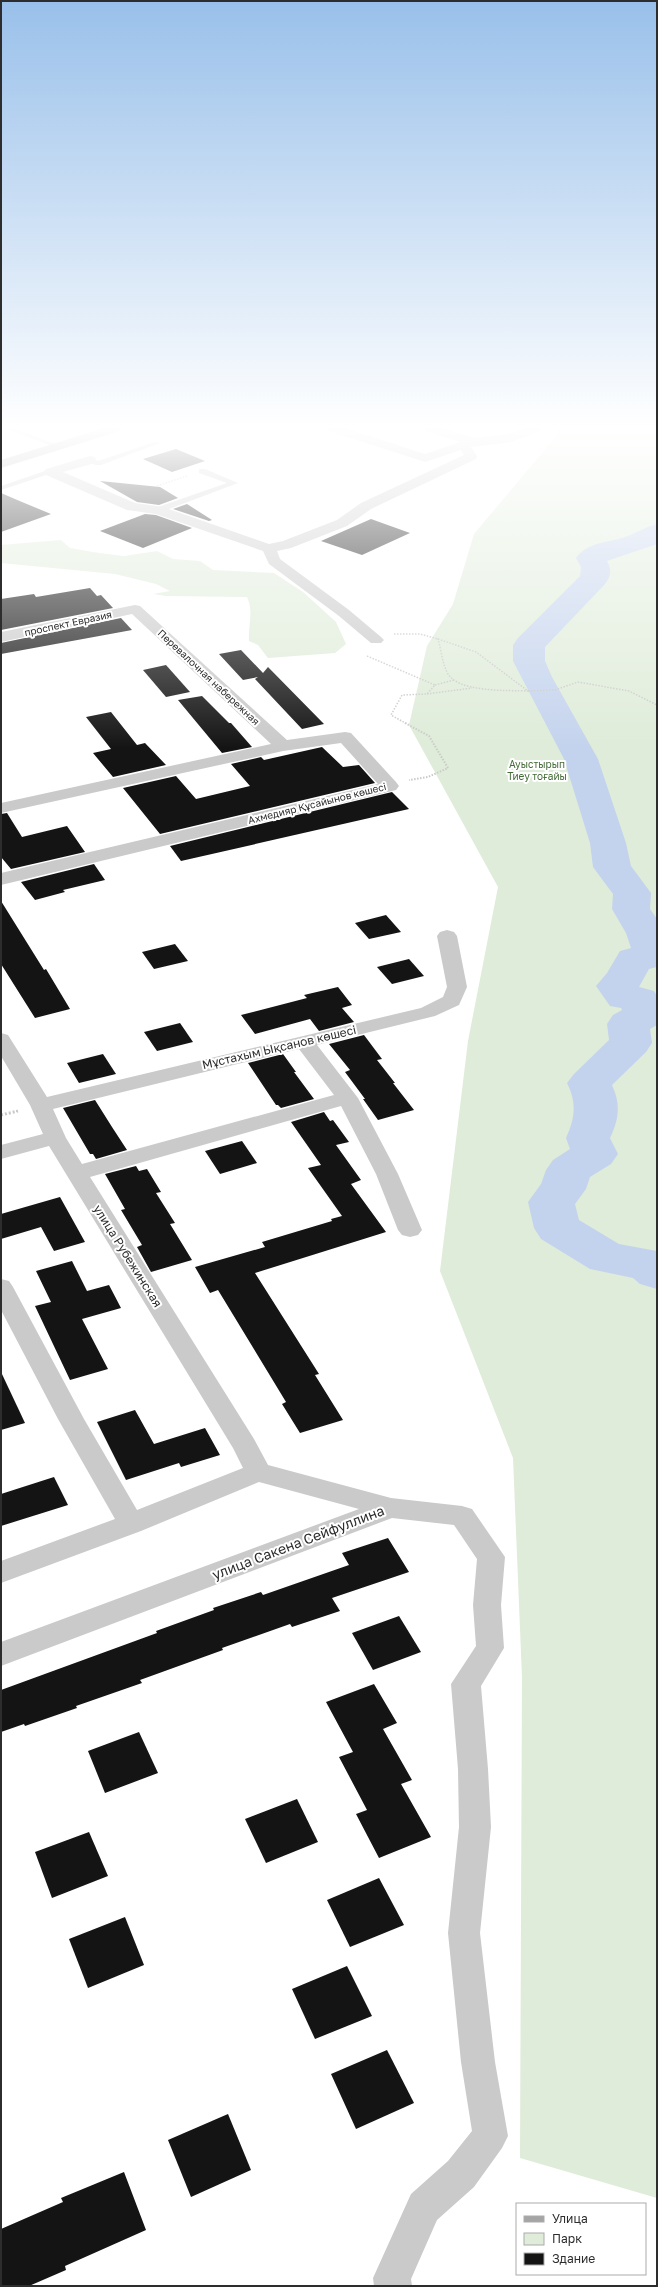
<svg xmlns="http://www.w3.org/2000/svg" width="658" height="2287" viewBox="0 0 658 2287" font-family="'Golos Text',sans-serif">
<style>
.green{fill:#dfecd9}
.lines{fill:none;stroke-linecap:round;stroke-linejoin:round}
.river{fill:#c4d3ed;fill-rule:evenodd}
.building{fill:#141414}
.path-far2{stroke:#cacaca;stroke-width:1.5;stroke-dasharray:1.5 1.5;stroke-linecap:butt}
.path-far1{stroke:#cacaca;stroke-width:2;stroke-dasharray:1.5 1.5;stroke-linecap:butt}
.path{stroke:#cacaca;stroke-width:3;stroke-dasharray:2 2;stroke-linecap:butt}
.lane{fill:#cacaca;fill-rule:evenodd}
.street{fill:#cacaca;fill-rule:evenodd}
.primary{fill:#a5a5a5;fill-rule:evenodd}
.labels{text-anchor:middle;dominant-baseline:central;stroke-width:4;stroke-linejoin:round;paint-order:stroke}
.far-street-label{font-size:10px;fill:#2d2d2d;stroke:#fff}
.far-park-label{font-size:10px;fill:#446b38;stroke:#fff}
.street-label{font-size:12px;fill:#2d2d2d;stroke:#fff}
.near-street-label{font-size:14px;fill:#2d2d2d;stroke:#fff}
</style>
<rect width="100%" height="100%" fill="#fff"/>
<g class="green">
<polygon points="553,428 657,428 657,2198 520,2158 522,1677 513,1458 440,1271 468,1041 498,887 409,725 427,646 453,604 474,534 558,434"/>
<path d="M61 540 70 548 99 553 124 556 157 551 173 559 200 561 213 570 274 573 303 592 336 622 346 644 335 653 268 658 258 645 249 641C248 624 254 612 247 597L166 596 153 594 170 591 156 584 115 574 1 563V545Z"/>
</g>
<g class="lines">
<path class="river" d="M657 524V544L607 561C612 570 611 576 605 584L545 647V661L552 677 598 759 626 843 631 866 651 893 650 909 657 919V967L649 969 639 987 654 991 657 996V1025L650 1029 652 1043 646 1052 612 1085C621 1104 619 1119 610 1138L618 1154 611 1164 590 1177 586 1189 575 1204 579 1220 619 1244 657 1251V1289L640 1284 633 1278 590 1269 541 1239 534 1228 528 1202 541 1184 546 1170 553 1160 570 1149 566 1138C575 1118 577 1103 567 1083L574 1074 609 1040 607 1024 613 1015 622 1010 621 1008 610 1006 596 986 607 973 620 951 631 948 626 933 612 909 613 894 593 867 590 843 564 759 513 661V645L518 638 580 576 581 567 576 558C588 541 610 543 628 536 638 532 646 527 657 524Z"/>
</g>
<g class="building">
<polygon points="176,449 205,461 172,472 143,459"/>
<polygon points="100,481 160,487 178,498 159,505 137,502"/>
<polygon points="1,493 22,502 51,514 1,532"/>
<polygon points="187,504 212,520 209,521 173,509"/>
<polygon points="145,514 156,515 192,528 143,548 100,531"/>
<polygon points="371,519 410,533 362,555 321,541"/>
<polygon points="90,588 97,596 101,595 113,608 1,630 1,599 34,594 36,597"/>
<polygon points="121,618 132,630 1,654 1,643"/>
<polygon points="241,650 263,673 268,667 324,724 302,729 255,679 258,677 243,680 219,654"/>
<polygon points="166,665 190,692 166,697 143,670"/>
<polygon points="202,696 229,723 231,723 252,747 222,753 178,700"/>
<polygon points="111,712 137,745 145,743 166,765 113,777 93,753 111,749 86,717"/>
<polygon points="322,747 343,767 359,765 375,783 160,834 123,788 176,776 196,799 250,786 231,764 261,757 264,760"/>
<polygon points="392,792 409,809 181,861 170,846"/>
<polygon points="7,813 22,837 67,826 85,852 11,869 1,857 1,814"/>
<polygon points="94,864 105,880 63,890 65,892 35,900 21,882"/>
<polygon points="1,901 44,970 46,969 70,1009 35,1018 1,964"/>
<polygon points="386,915 401,932 369,939 355,923"/>
<polygon points="175,944 188,961 154,969 142,952"/>
<polygon points="409,959 424,976 392,984 377,967"/>
<polygon points="338,987 352,1005 342,1008 354,1022 319,1031 310,1019 255,1034 241,1015 307,998 304,995"/>
<polygon points="180,1023 193,1042 157,1051 144,1032"/>
<polygon points="364,1035 382,1059 377,1060 395,1083 393,1083 414,1110 378,1120 363,1099 365,1099 345,1072 350,1070 329,1044"/>
<polygon points="103,1054 116,1074 79,1083 67,1063"/>
<polygon points="283,1054 296,1072 294,1072 314,1099 281,1108 278,1105 276,1105 248,1063"/>
<polygon points="95,1100 112,1127 127,1150 96,1159 93,1154 90,1154 63,1108"/>
<polygon points="324,1112 330,1121 333,1120 349,1142 336,1145 361,1180 351,1184 386,1232 255,1273 319,1374 315,1375 343,1420 300,1433 282,1404 286,1402 218,1290 210,1293 195,1267 265,1247 262,1242 332,1221 331,1219 342,1216 308,1168 321,1165 291,1122"/>
<polygon points="242,1141 257,1163 220,1174 205,1151"/>
<polygon points="136,1166 139,1171 147,1169 161,1192 156,1193 175,1223 170,1224 192,1260 151,1272 137,1247 142,1245 121,1210 125,1209 105,1174"/>
<polygon points="60,1197 85,1242 54,1251 41,1227 1,1239 1,1214"/>
<polygon points="72,1261 87,1291 109,1285 121,1308 82,1319 108,1369 70,1380 35,1306 51,1302 36,1271"/>
<polygon points="1,1372 25,1423 1,1430"/>
<polygon points="135,1410 154,1444 205,1428 220,1455 181,1467 179,1463 126,1480 97,1422"/>
<polygon points="54,1477 68,1505 1,1526 1,1494"/>
<polygon points="388,1538 409,1572 332,1598 340,1611 292,1627 290,1624 222,1648 223,1650 140,1680 142,1683 76,1706 77,1708 25,1726 24,1724 1,1732 1,1690 157,1633 156,1631 214,1610 213,1608 261,1592 263,1595 349,1565 342,1553"/>
<polygon points="399,1616 421,1652 373,1670 352,1633"/>
<polygon points="374,1684 397,1723 383,1729 412,1780 401,1784 431,1837 379,1858 356,1814 367,1810 339,1757 353,1752 326,1702"/>
<polygon points="139,1732 158,1773 105,1793 88,1751"/>
<polygon points="297,1799 318,1842 266,1863 245,1819"/>
<polygon points="89,1832 108,1876 52,1898 35,1852"/>
<polygon points="379,1878 404,1925 350,1947 327,1900"/>
<polygon points="125,1917 144,1965 88,1988 69,1939"/>
<polygon points="347,1966 372,2016 315,2039 292,1989"/>
<polygon points="387,2050 414,2103 356,2129 331,2074"/>
<polygon points="228,2114 251,2170 191,2197 168,2140"/>
<polygon points="124,2172 146,2230 65,2266 66,2270 29,2286 1,2286 1,2229 63,2202 61,2198"/>
</g>
<g class="lines">
<g class="path-far2">
<polyline points="157,486 187,476"/>
<polyline points="394,634 420,634 438,639"/>
<path d="M438 639 476 652 528 691C508 690 456 693 447 672 442 662 441 649 438 639Z"/>
<polyline points="367,656 435,685 427,694 402,695 391,715 407,724"/>
<polyline points="435,685 454,680"/>
<polyline points="528,691 555,690 578,682 629,691 657,705"/>
<polyline points="427,694 472,688"/>
</g>
<g class="path-far1">
<polyline points="405,723 429,736 448,768 428,777 409,780"/>
<polyline points="16,1111 18,1111"/>
</g>
<polyline class="path" points="1,1115 18,1111"/>
<g class="lane">
<polygon points="4,428 13,428 60,446 55,447"/>
<polygon points="155,442 160,443 101,465 95,465 86,460 90,458 98,461"/>
<polygon points="199,469 205,469 238,483 161,512 155,512 155,508 227,483 199,473"/>
<polygon points="48,470 55,472 1,490 1,486"/>
</g>
<g class="street">
<polygon points="327,428 345,428 425,454 460,442 426,431 424,428 442,428 474,438 509,434 526,428 542,428 540,431 511,442 471,447 477,456 476,459 371,509 347,526 291,548 277,551 280,559 349,610 381,637 384,640 381,643 371,643 339,616 269,564 263,551 156,514 127,510 46,475 44,472 46,469 90,456 95,457 96,460 95,463 63,472 135,503 163,507 269,544 283,541 337,520 361,503 464,455 461,450 425,462 329,431"/>
<polygon points="135,605 140,606 287,740 345,732 351,733 396,782 399,786 396,790 1,885 1,873 378,784 341,743 283,751 1,813 1,803 271,744 132,614 1,642 1,632"/>
<path d="M447 930 454 932 457 936 467 987 459 1005 435 1016 317 1045 358 1098 398 1174 422 1230 418 1235 410 1237 402 1235 398 1230 376 1174 341 1106 90 1177 254 1439 268 1465 391 1498 462 1506 472 1509 505 1557 501 1605 504 1648 481 1686 488 1769 491 1827 480 1933 495 2062 508 2136 502 2148 474 2187 437 2220 411 2279 412 2286H374L373 2278 411 2194 448 2161 472 2131 461 2062 448 1933 459 1827 458 1769 451 1684 476 1646 473 1605 477 1559 454 1525 392 1518 1 1666V1642L359 1509 259 1482 141 1531 1 1583V1561L115 1519 58 1419 1 1310V1279L9 1281 13 1287 84 1419 137 1510 243 1468 233 1448 49 1146 1 1159V1145L43 1134 30 1105 1 1056V1033L8 1035 47 1097 421 1008 443 997 447 987 437 936 440 932ZM299 1049 334 1095 82 1164 66 1138 53 1109Z"/>
</g>
<polygon class="primary" points="104,428 122,428 120,431 1,468 1,460"/>
</g>
<linearGradient id="sky" x2="0" y2="1"><stop stop-color="#99c0ea"/><stop offset="0.57" stop-color="#fff"/><stop offset="1" stop-color="#fff" stop-opacity="0"/></linearGradient>
<rect width="658" height="748" fill="url(#sky)"/>
<g class="labels">
<g class="far-street-label">
<text transform="translate(68 623) rotate(-12)">проспект Евразия</text>
<text transform="translate(209 677) rotate(43)">Перевалочная набережная</text>
<text transform="translate(317 803) rotate(-14)">Ахмедияр Құсайынов көшесі</text>
</g>
<g class="far-park-label">
<text x="537" y="764">Ауыстырып<tspan x="537" dy="12">Тиеу тоғайы</tspan></text>
</g>
<g class="street-label">
<text transform="translate(279 1047) rotate(-13)">Мұстахым Ықсанов көшесі</text>
<text transform="translate(128 1256) rotate(58)">улица Рубежинская</text>
</g>
<g class="near-street-label">
<text transform="translate(298 1542) rotate(-21)">улица Сакена Сейфуллина</text>
</g>
</g>
<rect width="658" height="2287" fill="none" stroke="#2d2d2d" stroke-width="4"/>
<rect x="516" y="2203" width="130" height="72" fill="#ffffff" stroke="#ababab"/>
<rect x="524" y="2216" width="20" height="6" fill="#a5a5a5" stroke="#ababab"/>
<text x="552" y="2223" font-size="12" fill="#2d2d2d">Улица</text>
<rect x="524" y="2233" width="20" height="12" fill="#dfecd9" stroke="#ababab"/>
<text x="552" y="2243" font-size="12" fill="#2d2d2d">Парк</text>
<rect x="524" y="2253" width="20" height="12" fill="#141414" stroke="#ababab"/>
<text x="552" y="2263" font-size="12" fill="#2d2d2d">Здание</text>
</svg>
